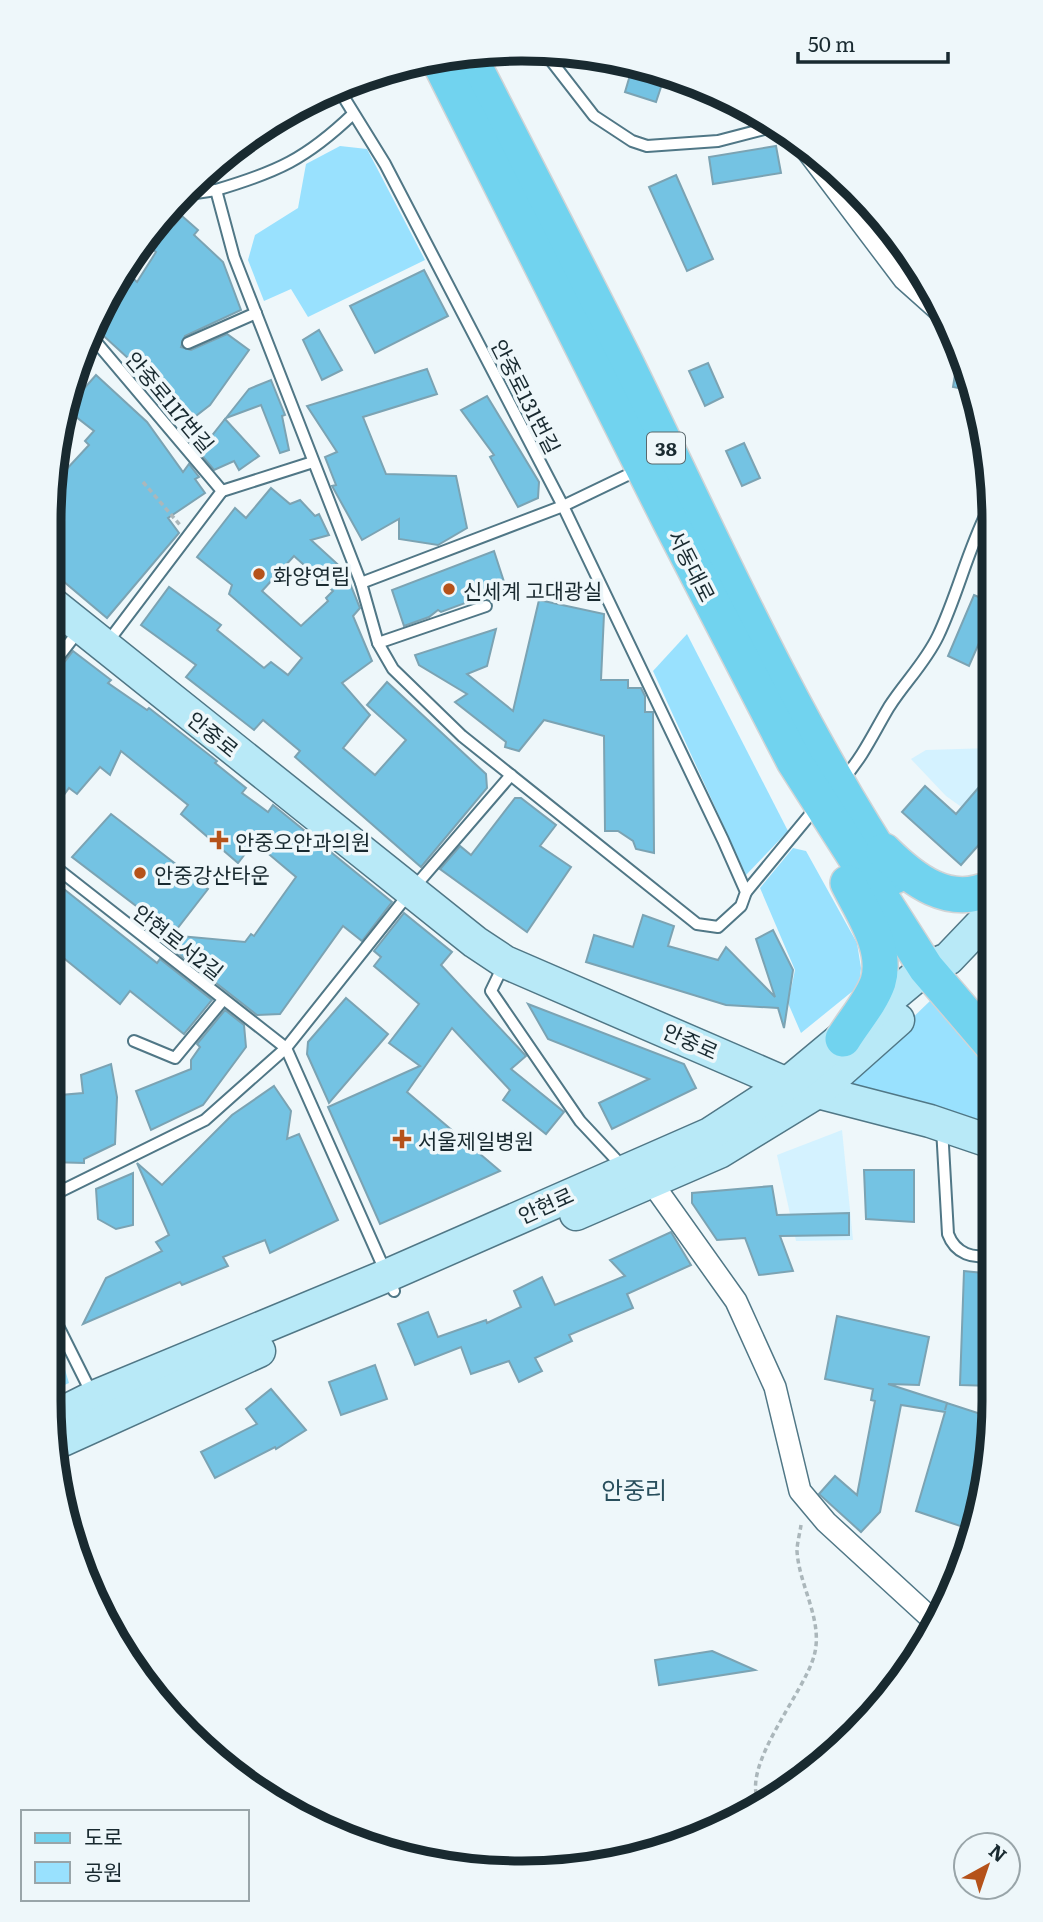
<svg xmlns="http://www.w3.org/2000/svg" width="1043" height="1922" viewBox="0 0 1043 1922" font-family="Literata,'Noto Sans KR',serif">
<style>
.built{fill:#d4f2ff}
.green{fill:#99e1fe}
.building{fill:#74c3e3;stroke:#7ba3b3;stroke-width:2;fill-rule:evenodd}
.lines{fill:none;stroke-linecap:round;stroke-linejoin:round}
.lane-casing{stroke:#507786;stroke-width:14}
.street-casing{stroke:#507786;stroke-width:24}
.secondary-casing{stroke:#507786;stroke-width:35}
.primary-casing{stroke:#d1d4d6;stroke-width:38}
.path{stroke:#abb7bb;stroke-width:3.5;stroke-dasharray:5 3.5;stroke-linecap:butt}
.lane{stroke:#fff;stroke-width:10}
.street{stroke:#fff;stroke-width:21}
.secondary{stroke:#b8e9f7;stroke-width:32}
.primary{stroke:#71d3ef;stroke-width:35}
.poi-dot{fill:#b5521a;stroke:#eef7fa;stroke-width:2.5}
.labels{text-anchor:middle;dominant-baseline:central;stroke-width:7;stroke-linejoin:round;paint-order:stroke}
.shield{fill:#eef7fa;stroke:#59686d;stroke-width:2}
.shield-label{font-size:19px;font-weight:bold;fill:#192a30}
.street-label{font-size:21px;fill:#192a30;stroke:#eef7fa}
.poi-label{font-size:21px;fill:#192a30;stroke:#eef7fa;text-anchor:start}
.quarter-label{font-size:24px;fill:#284e5c;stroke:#eef7fa}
.rim{fill:none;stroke:#192a30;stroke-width:9}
</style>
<rect width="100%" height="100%" fill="#eef7fa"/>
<g class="built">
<polygon points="991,748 991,828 946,796 911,759 926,750"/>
<polygon points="842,1130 853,1240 796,1241 777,1155"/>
</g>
<g class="green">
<polygon points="340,146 367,149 425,260 308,317 291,289 264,301 248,260 255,235 298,208 306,164"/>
<polygon points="687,634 788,831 746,875 653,671"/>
<polygon points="793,848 806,851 857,943 861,968 859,986 801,1033 788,1003 795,970 760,888"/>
<polygon points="930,1001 992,1064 992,1130 845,1083"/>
<polygon points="55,1336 69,1383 49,1392 49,1344"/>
</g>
<g class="building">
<polygon points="633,65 666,72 656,102 625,92"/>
<polygon points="776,146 781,173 713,184 709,157"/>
<polygon points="676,175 713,259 687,271 649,187"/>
<polygon points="182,216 198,230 194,235 223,262 241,310 185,336 181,347 191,350 227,334 249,350 210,405 188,422 134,357 130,360 95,328 112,286 124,270 137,282 156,252 143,242 157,223 161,226 167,219 174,225"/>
<polygon points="424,270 448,316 375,353 350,306"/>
<polygon points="319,330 342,370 322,380 303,340"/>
<polygon points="959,349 969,369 974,391 953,387"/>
<polygon points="708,363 723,397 705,406 689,371"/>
<polygon points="427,369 437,394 363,417 386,474 456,476 467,528 438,545 399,539 399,519 362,540 332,486 336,485 325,457 337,452 307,406"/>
<polygon points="96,375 147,422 183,472 189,464 199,477 195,479 205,493 168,518 179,533 107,618 50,570 51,486 89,445 85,441 94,431 66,409"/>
<polygon points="271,380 285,415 282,416 289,450 280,453 261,405 226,418 249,389"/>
<polygon points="487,396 539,482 538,498 518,507 490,457 494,455 461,410"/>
<polygon points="225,419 259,456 239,470 234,461 214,470 199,452"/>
<polygon points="744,443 760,478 742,486 726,451"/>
<path d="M271 488 290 504 300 500 315 516 319 514 329 535 311 540 345 571 360 608 353 616 372 661 342 683 370 715 343 748 375 775 406 740 367 705 387 682 486 774 487 788 421 867 295 757 300 751 263 720 254 730 186 677 196 665 141 625 169 587 221 625 217 630 264 668 271 662 288 675 302 658 229 594 232 585 197 557 235 508 246 518ZM294 556 333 591 326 598 328 601 301 626 262 591Z"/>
<polygon points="494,551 506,588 441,612 438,610 429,617 404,626 392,590"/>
<polygon points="974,595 990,602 990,618 969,666 948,656"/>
<polygon points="539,600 604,614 601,680 628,680 628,688 641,688 645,696 645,712 653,712 654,853 636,849 633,841 618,831 605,831 604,736 544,720 519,751 505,747 506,742 455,702 467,694 419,665 415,655 496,629 487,666 467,674 513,711"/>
<polygon points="73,651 111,680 108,683 147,710 149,708 217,761 215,763 246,788 242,793 268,812 273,805 392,902 362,941 343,926 280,1014 257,1015 170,947 180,936 245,942 251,934 254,936 296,877 264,850 262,852 252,845 238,863 181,814 188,805 121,751 110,775 100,767 77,794 69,788 50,814 50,676 56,673"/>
<polygon points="991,773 991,831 961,865 902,812 925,786 956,814"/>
<polygon points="515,798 521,798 556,825 540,846 571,867 527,932 440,869 460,846 471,855"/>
<polygon points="111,814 208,889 173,934 72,857"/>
<polygon points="50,878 157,963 160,959 212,1000 184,1034 130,991 120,1004 49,946"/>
<polygon points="404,913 452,952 441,965 526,1056 511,1069 564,1112 546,1134 503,1100 510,1090 452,1028 407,1092 500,1171 380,1224 328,1107 420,1066 389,1043 419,1004 374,966 381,957 374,951"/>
<polygon points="643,915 674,926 668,946 718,960 726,947 775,997 756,939 773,930 793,970 784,1028 778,1008 726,1005 586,962 594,935 633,947"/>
<polygon points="346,998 388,1034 329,1103 307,1054 308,1042"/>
<polygon points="528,1004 684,1064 696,1088 612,1129 599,1103 649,1079 548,1039"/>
<polygon points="225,1010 244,1025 246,1047 203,1105 151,1130 136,1091 191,1069 191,1060 200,1047 197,1044"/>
<polygon points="111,1064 117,1097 115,1144 84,1159 84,1163 49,1162 49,1096 83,1093 81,1075"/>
<polygon points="274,1086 291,1111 287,1139 299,1134 338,1220 270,1253 265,1240 223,1257 228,1266 182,1285 180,1282 83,1324 106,1278 162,1251 156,1242 169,1235 137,1163 162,1185 232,1115"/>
<polygon points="864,1170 914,1170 914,1222 866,1219"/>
<polygon points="133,1173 133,1225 116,1229 98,1219 96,1189"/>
<polygon points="772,1186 777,1215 849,1213 849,1235 780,1236 793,1271 759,1275 745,1238 717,1240 692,1203 692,1193"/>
<polygon points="671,1232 691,1265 627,1294 633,1308 569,1335 572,1341 535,1358 542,1371 519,1382 509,1361 471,1374 461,1347 415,1365 398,1324 428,1312 438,1337 486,1320 487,1323 521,1307 514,1291 542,1277 555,1305 625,1276 610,1260"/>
<polygon points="964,1271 993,1274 993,1386 960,1385"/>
<polygon points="837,1316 929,1337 919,1385 888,1384 947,1403 945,1410 947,1403 993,1418 975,1531 916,1511 945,1412 901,1405 880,1512 861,1532 819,1494 835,1476 857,1495 875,1401 871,1400 873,1389 825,1379"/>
<polygon points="375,1365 387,1399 341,1415 329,1382"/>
<polygon points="271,1389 306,1430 276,1449 275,1447 215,1478 201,1452 257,1424 246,1409"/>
<polygon points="712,1651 755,1670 659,1685 655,1660"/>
</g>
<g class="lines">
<defs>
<g id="lane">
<polyline points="540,52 549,58 594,116 632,141 647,146 718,141 776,126"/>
<path d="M338 88 385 164 563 506 723 840 746 892 741 906 718 927 697 924 462 736 393 669 378 643 361 583 234 257 216 190C277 172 306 159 353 114"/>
<polyline points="182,195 216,190"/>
<polyline points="91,336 222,491 107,643"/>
<polyline points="188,343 256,313"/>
<polyline points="222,491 313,462"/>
<polyline points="361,583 563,506 640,469"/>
<polyline points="378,643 486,606"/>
<polyline points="50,668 80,629"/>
<path d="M843 779C863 757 874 732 889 707 905 682 925 663 938 636 958 594 968 548 990 506"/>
<polyline points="50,863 286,1048 394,1291"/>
<polyline points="746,892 818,805"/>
<polyline points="504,964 491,991 580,1121 623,1167"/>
<polyline points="134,1041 175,1058 223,1000"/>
<path d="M942 1128 948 1234C955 1253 974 1261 992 1253"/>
<polyline points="49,1197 205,1120 286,1048 411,891 511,775"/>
<polyline points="49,1308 93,1396"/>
</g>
<g id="street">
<polyline points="802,144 904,279 941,312"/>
<polyline points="652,1183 736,1301 775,1387 800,1491 826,1522 936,1623"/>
</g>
<g id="secondary">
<polyline points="50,602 475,942 505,962 787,1084 930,1121 992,1142"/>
<polyline points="576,1214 719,1152 817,1092 898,1020"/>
<polyline points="52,1418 94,1397 386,1276 710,1134 787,1084 926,968 948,959 991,914"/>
<polyline points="56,1443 259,1351"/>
</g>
<g id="primary">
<path d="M468 54C521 158 575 261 627 365 711 537 789 715 895 876"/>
<polyline points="438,59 671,523 794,761 926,968 992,1045"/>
<path d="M884 851C913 880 949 908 991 888"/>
<path d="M843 1039C854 1021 871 1002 878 982 888 948 862 912 848 883"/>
</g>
</defs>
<use href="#lane" class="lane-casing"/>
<use href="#street" class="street-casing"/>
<use href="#secondary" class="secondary-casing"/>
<use href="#primary" class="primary-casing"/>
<g class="path">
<polyline points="100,316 119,296 144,260"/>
<polyline points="143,482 180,525"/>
<path d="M759 1802C740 1767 804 1693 814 1656 824 1621 799 1586 797 1551 797 1543 800 1533 801 1525"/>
</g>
<use href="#lane" class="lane"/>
<use href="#street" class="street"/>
<use href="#secondary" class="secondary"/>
<use href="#primary" class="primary"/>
</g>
<g class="poi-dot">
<circle cx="259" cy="574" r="7"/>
<circle cx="449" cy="589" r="7"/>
<path d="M215.5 829.5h7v7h7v7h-7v7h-7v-7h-7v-7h7z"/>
<circle cx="140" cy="873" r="7"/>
<path d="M398.5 1128.5h7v7h7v7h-7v7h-7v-7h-7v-7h7z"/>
</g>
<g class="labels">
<rect class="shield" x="647" y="432.5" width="38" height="31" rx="5"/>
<g class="shield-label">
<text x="666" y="448">38</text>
</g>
<g class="street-label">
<text transform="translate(527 396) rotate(63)">안중로131번길</text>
<text transform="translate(171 401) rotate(50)">안중로117번길</text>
<text transform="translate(693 565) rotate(63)">서동대로</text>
<text transform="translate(214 733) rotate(39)">안중로</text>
<text transform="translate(179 941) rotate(38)">안현로서2길</text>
<text transform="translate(691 1040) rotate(24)">안중로</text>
<text transform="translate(545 1204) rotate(-24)">안현로</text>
</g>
<g class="poi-label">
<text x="273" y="574">화양연립</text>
<text x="463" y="589">신세계 고대광실</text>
<text x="235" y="840">안중오안과의원</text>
<text x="154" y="873">안중강산타운</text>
<text x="418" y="1139">서울제일병원</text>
</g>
<g class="quarter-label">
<text x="634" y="1488">안중리</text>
</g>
</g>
<path d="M0 0H1043V1922H0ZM521 61H522A460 460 0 0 1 982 521V1401A460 460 0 0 1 522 1861H521A460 460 0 0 1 61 1401V521A460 460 0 0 1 521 61Z" fill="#eef7fa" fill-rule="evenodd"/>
<path class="rim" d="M521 61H522A460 460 0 0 1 982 521V1401A460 460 0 0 1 522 1861H521A460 460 0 0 1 61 1401V521A460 460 0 0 1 521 61Z"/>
<rect x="21" y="1810" width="228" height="91" fill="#eef7fa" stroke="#99a5a9" stroke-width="2"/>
<rect x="35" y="1833" width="35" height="10" fill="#71d3ef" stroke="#99a5a9" stroke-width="2"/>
<text x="84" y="1845" font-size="21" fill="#192a30">도로</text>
<rect x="35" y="1862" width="35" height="21" fill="#99e1fe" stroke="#99a5a9" stroke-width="2"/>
<text x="84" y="1880" font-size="21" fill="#192a30">공원</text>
<g transform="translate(987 1866) rotate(40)"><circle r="33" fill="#eef7fa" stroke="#99a5a9" stroke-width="2"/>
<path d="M0-5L12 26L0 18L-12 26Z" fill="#b5521a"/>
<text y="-10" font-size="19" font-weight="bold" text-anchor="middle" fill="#192a30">N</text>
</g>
<path d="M798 52v10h150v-10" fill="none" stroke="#192a30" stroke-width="3.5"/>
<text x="808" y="52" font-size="21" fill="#192a30" stroke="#eef7fa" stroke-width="5" paint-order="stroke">50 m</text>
</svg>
